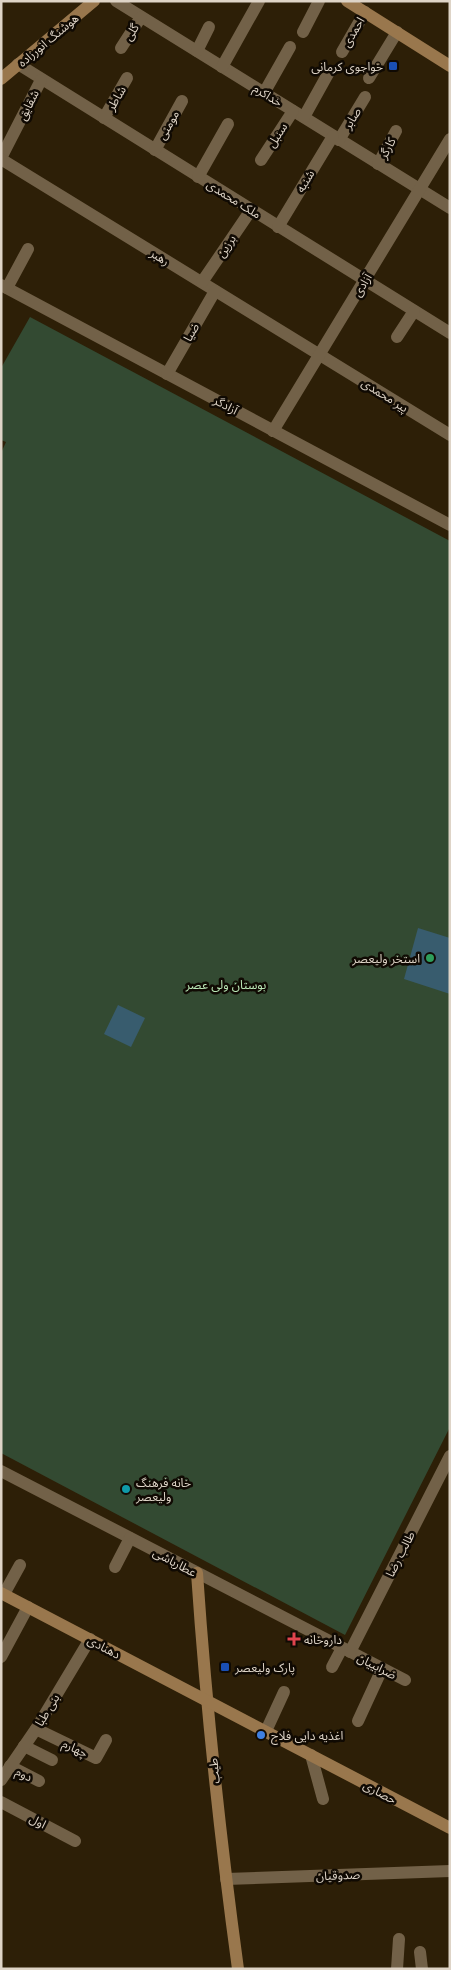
<svg xmlns="http://www.w3.org/2000/svg" width="451" height="1970" viewBox="0 0 451 1970" font-family="'PT Sans','Noto Sans Arabic',sans-serif">
<style>
.green{fill:#334a32}
.water{fill:#385c6e}
.lines{fill:none;stroke-linecap:round;stroke-linejoin:round}
.minor{stroke:#726148;stroke-width:12}
.secondary{stroke:#99774d;stroke-width:12}
.transit-dot{fill:#1a4fb4;stroke:#100a03;stroke-width:2}
.leisure-dot{fill:#2e9e5b;stroke:#100a03;stroke-width:2}
.culture-dot{fill:#0f9aa8;stroke:#100a03;stroke-width:2}
.health-dot{fill:#e0444e;stroke:#100a03;stroke-width:2}
.shop-dot{fill:#3f7fe0;stroke:#100a03;stroke-width:2}
.labels{text-anchor:middle;dominant-baseline:central;stroke-width:5;stroke-linejoin:round;paint-order:stroke}
.street-label{font-size:12px;fill:#ded4c7;stroke:#100a03}
.poi-label{font-size:12px;fill:#ded4c7;stroke:#100a03;text-anchor:start}
.park-label{font-size:12px;fill:#bbe8b7;stroke:#100a03}
</style>
<rect width="100%" height="100%" fill="#2d1f07"/>
<polygon class="green" points="30,317 450,541 450,1427 345,1635 1,1453 1,453 6,442 1,440 1,368"/>
<g class="water">
<polygon points="418,928 450,938 450,994 404,979"/>
<polygon points="118,1005 145,1018 131,1047 104,1034"/>
</g>
<g class="lines">
<g class="minor">
<polyline points="116,1 450,208"/>
<polyline points="303,32 319,1"/>
<polyline points="121,48 141,17"/>
<polyline points="197,51 209,27"/>
<polyline points="342,52 365,12"/>
<polyline points="18,64 450,333"/>
<polyline points="222,67 259,1"/>
<polyline points="369,78 397,32"/>
<polyline points="264,93 290,47"/>
<polyline points="304,117 329,72"/>
<polyline points="104,118 127,78"/>
<polyline points="339,140 365,97"/>
<polyline points="155,150 182,101"/>
<polyline points="1,158 41,80"/>
<polyline points="1,159 450,435"/>
<polyline points="261,160 293,111"/>
<polyline points="378,164 396,131"/>
<polyline points="198,177 228,124"/>
<polyline points="278,227 333,136"/>
<polyline points="202,282 251,210"/>
<polyline points="1,285 450,525"/>
<polyline points="7,288 28,249"/>
<polyline points="397,337 414,311"/>
<polyline points="167,374 215,291"/>
<polyline points="273,431 450,139"/>
<polyline points="1,1471 405,1680"/>
<polyline points="115,1567 130,1538"/>
<polyline points="4,1594 20,1565"/>
<polyline points="350,1652 450,1456"/>
<polyline points="1,1657 28,1607"/>
<polyline points="332,1667 342,1648"/>
<polyline points="358,1721 382,1669"/>
<polyline points="36,1729 96,1758 106,1740"/>
<polyline points="266,1731 284,1692"/>
<polyline points="24,1746 52,1760"/>
<polyline points="311,1755 323,1799"/>
<polyline points="10,1766 39,1781"/>
<polyline points="1,1780 36,1729 90,1639"/>
<polyline points="1,1802 75,1841"/>
<polyline points="226,1879 450,1871"/>
<polyline points="420,1952 422,1969"/>
<polyline points="397,1969 399,1939"/>
</g>
<g class="secondary">
<polyline points="347,1 450,66"/>
<polyline points="1,79 94,1"/>
<path d="M197 1573C206 1705 220 1837 238 1969"/>
<polyline points="1,1593 450,1828"/>
</g>
</g>
<g class="transit-dot">
<rect x="388" y="61" width="10" height="10" rx="2.5"/>
<rect x="220" y="1662" width="10" height="10" rx="2.5"/>
</g>
<circle class="leisure-dot" cx="430" cy="958" r="5"/>
<circle class="culture-dot" cx="126" cy="1489" r="5"/>
<path class="health-dot" d="M291.5 1631.5h5v5h5v5h-5v5h-5v-5h-5v-5h5z"/>
<circle class="shop-dot" cx="261" cy="1735" r="5"/>
<g class="labels">
<g class="street-label">
<text transform="translate(131 32) rotate(-58)">گلی</text>
<text transform="translate(353 32) rotate(-60)">احمدی</text>
<text transform="translate(48 40) rotate(-40)">هوشنگ انورزاده</text>
<text transform="translate(268 95) rotate(32)">خداکرم</text>
<text transform="translate(116 98) rotate(-60)">شاطر</text>
<text transform="translate(28 105) rotate(-63)">شقایق</text>
<text transform="translate(352 118) rotate(-59)">صابر</text>
<text transform="translate(168 125) rotate(-61)">مومنی</text>
<text transform="translate(277 135) rotate(-57)">سنبل</text>
<text transform="translate(387 148) rotate(-62)">کارگر</text>
<text transform="translate(305 181) rotate(-59)">شنبه</text>
<text transform="translate(234 199) rotate(32)">ملک محمدی</text>
<text transform="translate(226 246) rotate(-56)">برزین</text>
<text transform="translate(160 257) rotate(32)">رهبر</text>
<text transform="translate(362 285) rotate(-59)">آزادی</text>
<text transform="translate(191 332) rotate(-60)">ضیا</text>
<text transform="translate(385 395) rotate(32)">پیر محمدی</text>
<text transform="translate(226 405) rotate(28)">آزادگر</text>
<text transform="translate(400 1554) rotate(-63)">طالب رضا</text>
<text transform="translate(175 1562) rotate(28)">عطارباشی</text>
<text transform="translate(104 1647) rotate(28)">دهنادی</text>
<text transform="translate(377 1666) rotate(27)">ضرابییان</text>
<text transform="translate(47 1710) rotate(-59)">بنی طبا</text>
<text transform="translate(75 1748) rotate(25)">چهارم</text>
<text transform="translate(214 1771) rotate(-96)">طیب</text>
<text transform="translate(24 1774) rotate(26)">دوم</text>
<text transform="translate(380 1792) rotate(28)">حصاری</text>
<text transform="translate(38 1821) rotate(28)">اول</text>
<text transform="translate(338 1875) rotate(-2)">صدوقیان</text>
</g>
<g class="poi-label">
<text x="383" y="66" text-anchor="end">خواجوی کرمانی</text>
<text x="420" y="958" text-anchor="end">استخر ولیعصر</text>
<text x="136" y="1482">خانه فرهنگ<tspan x="136" dy="14">ولیعصر</tspan></text>
<text x="304" y="1639">داروخانه</text>
<text x="235" y="1667">پارک ولیعصر</text>
<text x="271" y="1735">اغذیه دایی فلاح</text>
</g>
<g class="park-label">
<text x="226" y="984">بوستان ولی عصر</text>
</g>
</g>
<rect width="451" height="1970" fill="none" stroke="#ded4c7" stroke-width="5"/>
</svg>
